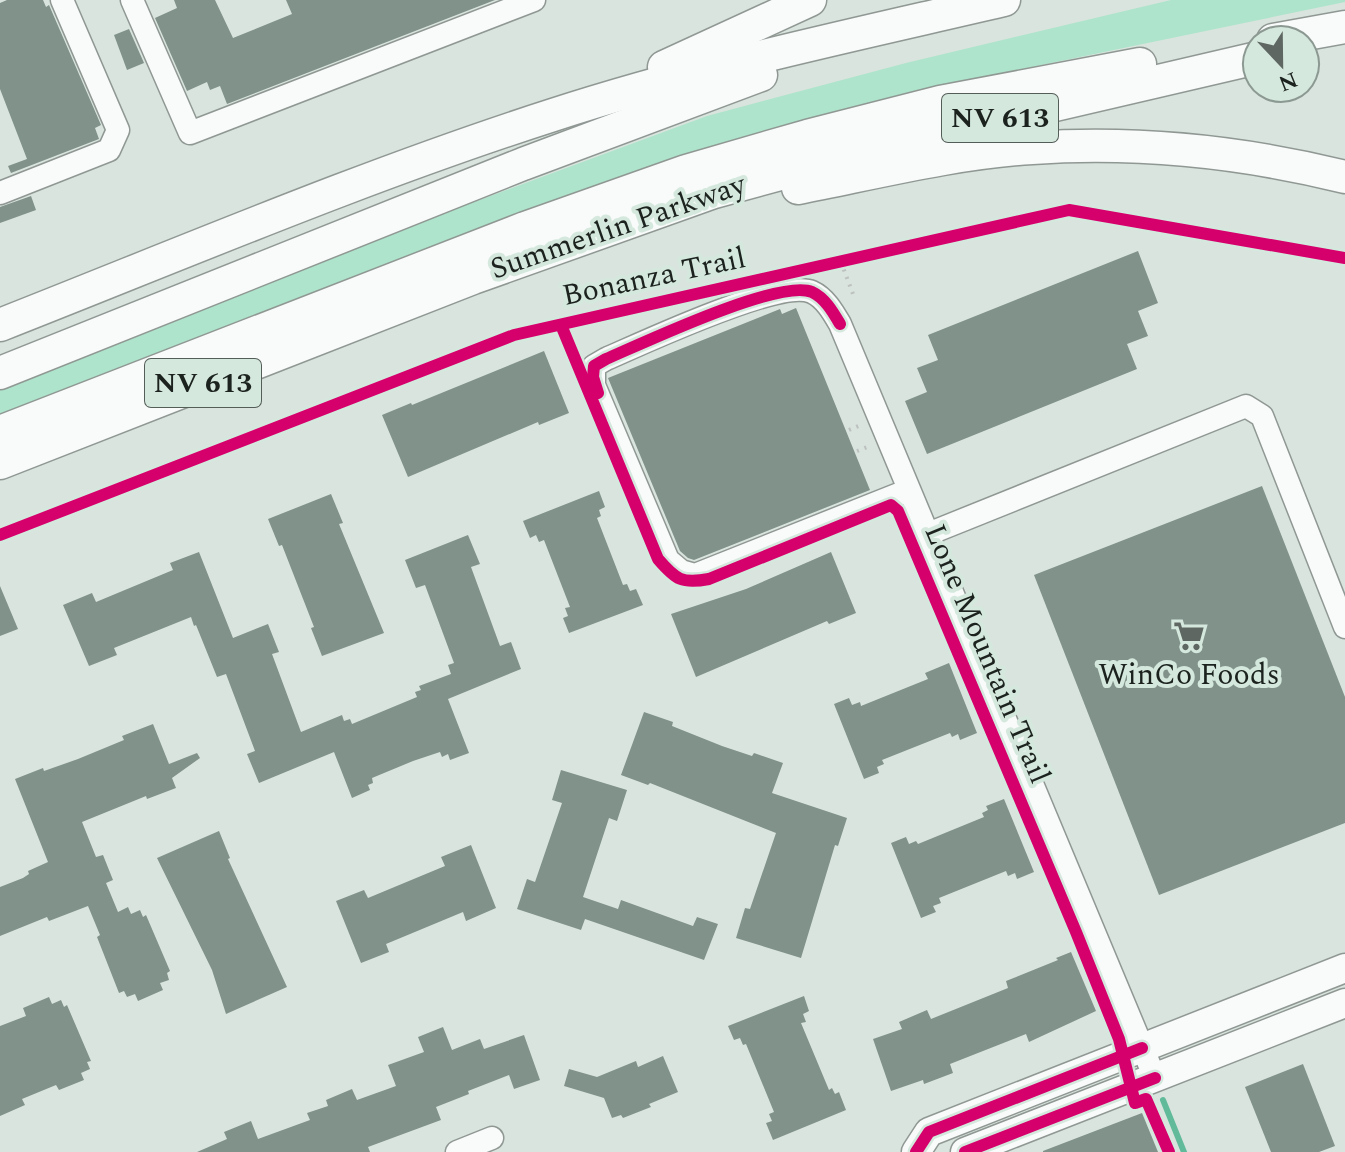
<svg xmlns="http://www.w3.org/2000/svg" width="1345" height="1152" viewBox="0 0 1345 1152" font-family="Spectral,serif">
<style>
.green{fill:#aee4cb}
.lines{fill:none;stroke-linecap:round;stroke-linejoin:round}
.stream{stroke:#61bb9a;stroke-width:6}
.building{fill:#80928a}
.minor-casing{stroke:#909894;stroke-width:25}
.major-casing{stroke:#909894;stroke-width:31}
.highway-casing{stroke:#909894;stroke-width:35}
.path{stroke:#bdc1bf;stroke-width:4;stroke-dasharray:2 6;stroke-linecap:butt}
.minor{stroke:#f9fbfa;stroke-width:22}
.major{stroke:#f9fbfa;stroke-width:28}
.highway{stroke:#f9fbfa;stroke-width:32}
.cycleway-casing{stroke:#d5e8de;stroke-width:17}
.cycleway{stroke:#d6006c;stroke-width:12}
.labels{text-anchor:middle;dominant-baseline:central;stroke-width:8;stroke-linejoin:round;paint-order:stroke}
.shield{fill:#d5e8de;stroke:#545e58;stroke-width:2}
.shield-label{font-size:28px;font-weight:bold;fill:#1c231f}
.street-label{font-size:30px;fill:#1c231f;stroke:#d5e8de}
.poi-label{font-size:30px;fill:#1c231f;stroke:#d5e8de}
</style>
<rect width="100%" height="100%" fill="#d9e4de"/>
<polygon class="green" points="1171,0 1345,0 1345,2 969,80 728,142 564,198 0,416 0,389 333,254 707,116 906,63"/>
<g class="lines">
<polyline class="stream" points="1163,1100 1184,1152"/>
</g>
<g class="building">
<polygon points="7,0 43,0 46,7 49,5 101,125 95,128 99,139 11,173 8,166 27,159 0,89 0,3"/>
<polygon points="174,0 215,0 233,38 292,14 286,0 495,0 227,104 220,86 210,90 207,82 187,91 155,18 177,8"/>
<polygon points="129,29 144,63 127,70 114,35"/>
<polygon points="31,196 36,210 0,223 0,207"/>
<polygon points="1138,251 1158,303 1138,311 1148,336 1127,344 1137,369 927,454 905,401 927,392 917,368 938,360 928,335"/>
<polygon points="796,308 870,490 694,560 688,558 680,551 608,378 780,309 782,314"/>
<polygon points="544,351 569,413 539,425 538,422 408,477 382,415 411,403 412,405"/>
<polygon points="1262,486 1345,697 1345,823 1159,895 1034,575"/>
<polygon points="599,491 605,507 599,510 601,516 597,518 623,585 627,584 630,591 636,589 643,605 569,633 563,618 568,616 565,608 570,607 544,540 539,542 536,535 530,538 523,521"/>
<polygon points="331,494 343,523 339,524 384,633 322,656 311,628 314,627 282,545 279,546 268,519"/>
<polygon points="468,535 480,564 471,567 500,646 511,642 521,669 448,699 469,753 450,760 448,754 442,757 440,752 413,761 372,778 373,783 368,785 370,790 352,798 334,752 259,783 247,754 255,751 226,674 217,677 196,625 194,626 191,617 114,648 117,655 89,666 63,605 92,593 96,602 173,570 170,563 199,552 233,638 268,624 279,652 272,654 301,732 342,715 344,721 350,719 352,724 417,697 415,692 421,690 419,686 451,674 448,665 454,663 425,585 416,588 405,560"/>
<polygon points="831,552 856,613 829,624 827,621 696,677 671,614 746,589"/>
<polygon points="0,586 18,629 0,636"/>
<polygon points="949,663 977,733 960,740 958,734 952,737 950,733 882,760 884,764 877,767 879,773 864,779 834,704 849,698 852,705 860,702 861,706 928,679 925,673"/>
<polygon points="644,712 673,722 672,726 722,746 752,756 754,753 783,763 772,793 847,818 838,846 835,845 801,958 736,938 745,908 750,909 776,833 650,783 648,785 621,775"/>
<polygon points="153,724 169,764 197,753 200,758 172,778 176,788 147,799 146,796 82,822 96,857 103,855 113,880 106,883 118,912 128,907 131,914 140,910 143,917 146,915 170,971 167,973 169,980 160,983 163,990 138,1001 135,994 127,997 124,991 119,993 97,937 100,935 88,906 49,921 47,917 0,936 0,887 23,878 29,874 28,871 48,862 15,779 43,768 44,771 78,759 124,740 122,736"/>
<polygon points="561,770 627,790 617,821 609,818 583,897 618,909 621,900 693,926 697,917 718,924 704,960 585,919 581,930 517,909 527,879 535,882 562,803 552,800"/>
<polygon points="1004,799 1034,872 1017,879 1015,873 1008,876 1006,871 939,898 941,903 933,906 936,912 921,918 891,843 906,837 909,844 916,841 918,844 984,817 982,813 988,810 986,806"/>
<polygon points="219,831 230,858 228,859 287,987 226,1014 212,970 157,858"/>
<polygon points="471,845 496,908 466,921 463,912 386,944 389,952 361,963 336,901 364,890 368,898 445,866 441,857"/>
<polygon points="1071,952 1096,1011 1029,1042 1026,1034 950,1064 953,1073 924,1084 923,1080 891,1091 873,1039 902,1029 899,1022 927,1010 931,1019 1008,988 1006,981 1058,960 1056,958"/>
<polygon points="804,996 809,1011 803,1014 806,1022 801,1023 829,1090 832,1088 835,1094 839,1092 846,1110 773,1140 766,1123 772,1121 769,1114 774,1112 746,1044 743,1045 740,1038 734,1040 728,1026"/>
<polygon points="49,997 52,1004 61,1000 64,1007 67,1005 91,1061 87,1062 90,1069 81,1073 84,1080 59,1090 56,1085 22,1099 25,1105 0,1116 0,1026 26,1016 23,1008"/>
<polygon points="443,1027 452,1050 480,1039 484,1049 524,1035 540,1080 514,1089 509,1075 468,1091 469,1094 436,1107 441,1120 368,1147 370,1152 197,1152 227,1139 224,1132 251,1121 258,1139 310,1120 307,1113 328,1106 326,1100 352,1089 357,1100 396,1086 388,1065 424,1052 418,1037"/>
<polygon points="663,1056 678,1092 649,1104 651,1107 623,1118 621,1115 612,1118 604,1098 564,1086 569,1069 597,1077 636,1061 638,1067"/>
<polygon points="1303,1064 1335,1146 1319,1152 1271,1152 1245,1087"/>
<polygon points="1142,1113 1158,1152 1043,1152 1043,1151"/>
</g>
<g class="lines">
<defs>
<g id="minor">
<polyline points="132,0 190,133 534,0"/>
<polyline points="0,193 109,150 118,130 62,0"/>
<path d="M909 490 695 575 681 571 668 560 594 385V366L606 359C641 344 780 278 812 292 825 298 833 312 840 324L1155 1078"/>
<polyline points="928,534 1246,406 1262,416 1345,627"/>
<polyline points="457,1152 492,1138"/>
</g>
<g id="major">
<polyline points="916,1152 929,1132 1345,968"/>
<polyline points="965,1152 1345,1003"/>
</g>
<g id="highway">
<polyline points="1273,40 1345,27"/>
<polyline points="664,67 810,0"/>
<path d="M798 188C875 173 953 153 1032 148 1136 141 1243 152 1345 177"/>
<path d="M0 325C183 253 366 175 553 115 701 67 854 35 1004 0"/>
<polyline points="0,373 523,164 761,75"/>
<polyline points="0,432 525,228 686,171 807,136 940,102 1140,64"/>
<polyline points="0,463 473,278 714,192 909,139 1257,58"/>
</g>
</defs>
<use href="#minor" class="minor-casing"/>
<use href="#major" class="major-casing"/>
<use href="#highway" class="highway-casing"/>
<g class="path">
<polyline points="841,262 853,294"/>
<polyline points="849,430 863,424"/>
<polyline points="857,451 870,446"/>
</g>
<use href="#minor" class="minor"/>
<use href="#major" class="major"/>
<use href="#highway" class="highway"/>
<defs>
<g id="cycleway">
<path d="M561 325 658 559C676 580 682 584 709 579L891 505 898 511 1076 932 1119 1039 1135 1103 1146 1099 1169 1152"/>
<path d="M598 393 593 377 594 366 606 359C641 344 780 278 812 292 825 298 833 312 840 324"/>
<polyline points="0,535 514,335 1069,210 1345,258"/>
<polyline points="916,1152 929,1132 1142,1048"/>
<polyline points="965,1152 1155,1078"/>
</g>
</defs>
<use href="#cycleway" class="cycleway-casing"/>
<use href="#cycleway" class="cycleway"/>
</g>
<defs>
<symbol id="supermarket-bare" viewBox="-9 -9 18 18"><path d="M-6-5.5h2.5l.6 2H6L4.5 2H-2.5L-4.4-4H-6ZM-1.5 3.2a1.3 1.3 0 1 0 .1 0ZM3 3.2a1.3 1.3 0 1 0 .1 0Z" fill="#5e6762" stroke="#d5e8de" stroke-width="2.5" paint-order="stroke"/></symbol>
</defs>
<g fill-rule="evenodd">
<use href="#supermarket-bare" x="1167" y="614" width="44" height="44"/>
</g>
<g class="labels">
<g class="shield">
<rect x="942" y="94" width="116" height="48" rx="6"/>
<rect x="145" y="359" width="116" height="48" rx="6"/>
</g>
<g class="shield-label">
<text x="1000" y="118">NV 613</text>
<text x="203" y="383">NV 613</text>
</g>
<g class="street-label">
<text transform="translate(618 227) rotate(-19)">Summerlin Parkway</text>
<text transform="translate(654 277) rotate(-12)">Bonanza Trail</text>
<text transform="translate(987 654) rotate(67)">Lone Mountain Trail</text>
</g>
<g class="poi-label">
<text x="1189" y="675">WinCo Foods</text>
</g>
</g>
<g transform="translate(1281 64) rotate(158)"><circle r="38" fill="#d5e8de" stroke="#8b9992" stroke-width="2"/>
<path d="M0-6L14 30L0 20L-14 30Z" fill="#5e6762"/>
<text y="-12" font-size="22" font-weight="bold" text-anchor="middle" fill="#1c231f">N</text>
</g>
</svg>
